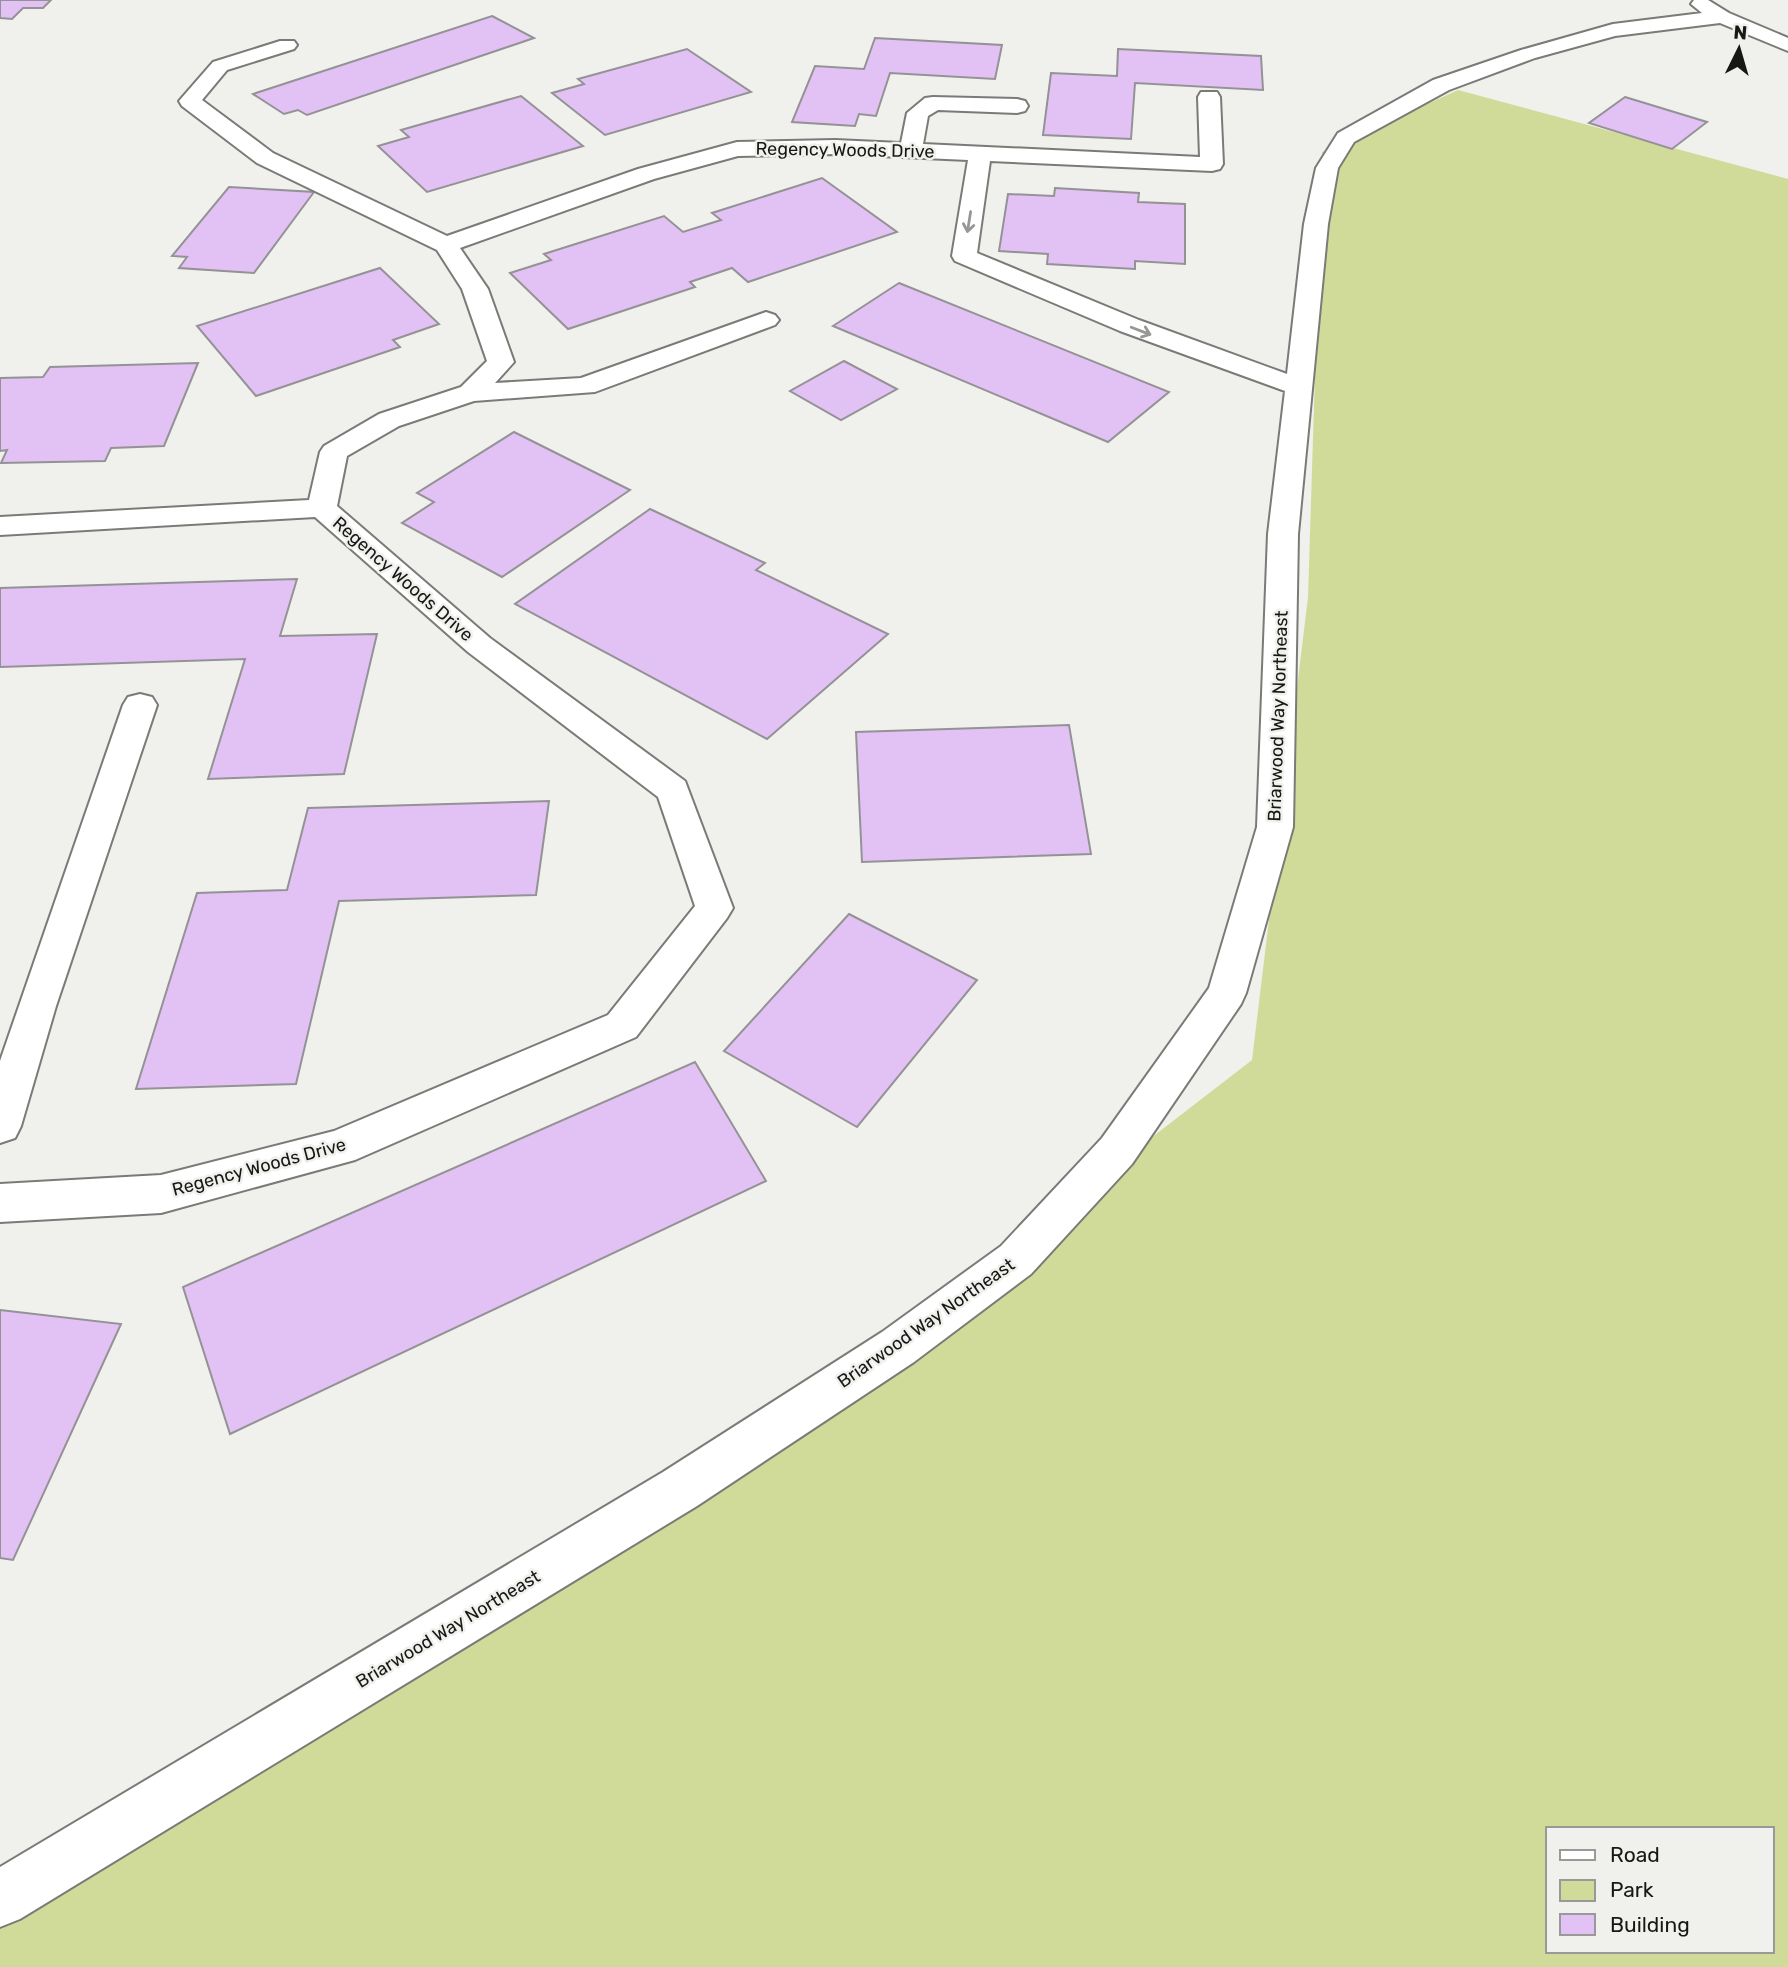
<svg xmlns="http://www.w3.org/2000/svg" width="1788" height="1967" viewBox="0 0 1788 1967" font-family="Rubik,sans-serif">
<style>
.green{fill:#d1db99;fill-rule:evenodd}
.building{fill:#e2c2f5;stroke:#949295;stroke-width:2}
.lines{fill:none;stroke-linecap:round;stroke-linejoin:round}
.minor-casing{stroke:#7a7a77;stroke-width:4}
.minor{fill:#fff;fill-rule:evenodd}
.oneway{stroke:#979796}
.labels{text-anchor:middle;dominant-baseline:central;stroke-width:5;stroke-linejoin:round;paint-order:stroke}
.street-label{font-size:18px;fill:#171716;stroke:#f0f1ed}
</style>
<rect width="100%" height="100%" fill="#f0f1ed"/>
<path class="green" d="M1458 90 1788 179V1967H0V1925L865 1359 1252 1060 1308 597 1322 152ZM1548 1829H1772V1951H1548Z"/>
<g class="building">
<polygon points="0,0 51,0 43,8 23,8 12,19 0,18"/>
<polygon points="492,16 534,38 307,115 298,110 284,114 253,94"/>
<polygon points="875,38 1002,45 995,79 890,73 876,116 859,114 855,126 792,122 815,66 864,69"/>
<polygon points="687,49 751,92 605,135 552,93 584,84 578,79"/>
<polygon points="1118,49 1261,56 1263,90 1135,83 1131,139 1043,135 1051,73 1117,76"/>
<polygon points="521,96 583,146 427,192 378,146 409,137 401,130"/>
<polygon points="1625,97 1707,122 1672,149 1589,123"/>
<polygon points="822,178 897,232 748,282 732,268 690,282 695,287 568,329 510,273 551,260 544,254 664,216 683,232 721,220 712,213"/>
<polygon points="229,187 314,192 254,273 179,268 187,257 172,256"/>
<polygon points="1055,188 1139,193 1138,202 1185,204 1185,264 1135,261 1135,269 1047,264 1048,254 999,251 1008,194 1054,196"/>
<polygon points="380,268 439,324 393,340 400,347 256,396 197,326"/>
<polygon points="899,283 1169,392 1108,442 833,326"/>
<polygon points="844,361 897,389 841,420 790,391"/>
<polygon points="198,363 164,446 111,448 105,461 1,463 7,450 0,451 0,378 43,377 50,367"/>
<polygon points="514,432 630,490 502,577 402,523 434,502 417,493"/>
<polygon points="650,509 765,563 756,570 888,634 767,739 515,604"/>
<polygon points="297,579 280,636 377,634 344,774 208,779 245,659 0,667 0,588"/>
<polygon points="1069,725 1091,854 862,862 856,732"/>
<polygon points="549,801 536,895 339,901 296,1084 136,1089 197,893 287,890 308,808"/>
<polygon points="849,914 977,980 857,1127 724,1051"/>
<polygon points="695,1062 766,1181 230,1434 183,1287"/>
<polygon points="0,1310 121,1324 13,1560 0,1558"/>
</g>
<g class="lines">
<defs>
<g id="minor">
<polygon points="1694,0 1708,0 1729,13 1788,38 1788,51 1720,23 1615,36 1535,58 1449,90 1354,142 1338,168 1328,224 1298,534 1293,827 1246,993 1241,1004 1132,1164 1031,1274 914,1362 697,1506 20,1919 0,1927 0,1867 663,1472 882,1332 1001,1246 1102,1138 1209,988 1257,827 1268,534 1285,391 1120,331 955,261 952,256 968,160 835,154 738,156 654,179 460,248 488,289 514,362 495,383 581,378 766,312 775,315 779,320 775,325 595,392 474,401 399,426 347,456 337,506 490,638 685,781 733,908 727,918 636,1037 355,1160 161,1213 0,1222 0,1184 161,1175 334,1131 608,1015 695,906 658,797 468,652 315,517 0,535 0,517 309,500 320,452 324,446 379,414 461,387 487,361 462,289 437,250 257,163 182,106 179,101 213,62 280,41 294,41 297,45 294,49 227,70 202,100 273,153 447,236 638,169 737,142 835,140 901,143 907,113 925,98 933,97 1017,99 1025,101 1028,106 1025,111 1017,113 938,110 928,116 923,144 1200,157 1198,97 1201,92 1217,92 1220,97 1223,164 1220,169 1212,171 990,161 977,253 1139,320 1287,374 1304,224 1316,168 1338,133 1433,80 1521,50 1613,24 1702,13 1691,4"/>
<polygon points="140,694 152,697 157,705 56,1006 21,1126 15,1138 0,1143 0,1061 123,705 128,697"/>
</g>
</defs>
<use href="#minor" class="minor-casing"/>
<use href="#minor" class="minor"/>
</g>
<defs><path id="oneway-shaft" d="M-6 0H5M1.5-3L5.5 0L1.5 3" fill="none" stroke-width="1.6" stroke-linecap="round" stroke-linejoin="round" transform="scale(1.75)"/></defs>
<g class="oneway">
<use href="#oneway-shaft" transform="translate(969 222) rotate(99)"/>
<use href="#oneway-shaft" transform="translate(1141 331) rotate(21)"/>
</g>
<g class="labels">
<g class="street-label">
<text transform="translate(845 150) rotate(1)">Regency Woods Drive</text>
<text transform="translate(403 579) rotate(41)">Regency Woods Drive</text>
<text transform="translate(1278 716) rotate(-88)">Briarwood Way Northeast</text>
<text transform="translate(259 1167) rotate(-15)">Regency Woods Drive</text>
<text transform="translate(926 1323) rotate(-35)">Briarwood Way Northeast</text>
<text transform="translate(448 1629) rotate(-31)">Briarwood Way Northeast</text>
</g>
</g>
<rect x="1546" y="1827" width="228" height="126" fill="#f0f1ed" stroke="#999a97" stroke-width="2"/>
<rect x="1560" y="1850" width="35" height="10" fill="#ffffff" stroke="#999a97" stroke-width="2"/>
<text x="1610" y="1862" font-size="21" fill="#171716">Road</text>
<rect x="1560" y="1880" width="35" height="21" fill="#d1db99" stroke="#999a97" stroke-width="2"/>
<text x="1610" y="1897" font-size="21" fill="#171716">Park</text>
<rect x="1560" y="1914" width="35" height="21" fill="#e2c2f5" stroke="#999a97" stroke-width="2"/>
<text x="1610" y="1932" font-size="21" fill="#171716">Building</text>
<g transform="translate(1739 49) rotate(5)" stroke="#f0f1ed" stroke-width="5" paint-order="stroke">
<path d="M0-5L12 26L0 18L-12 26Z" fill="#171716"/>
<text y="-10" font-size="19" font-weight="bold" text-anchor="middle" fill="#171716">N</text>
</g>
</svg>
